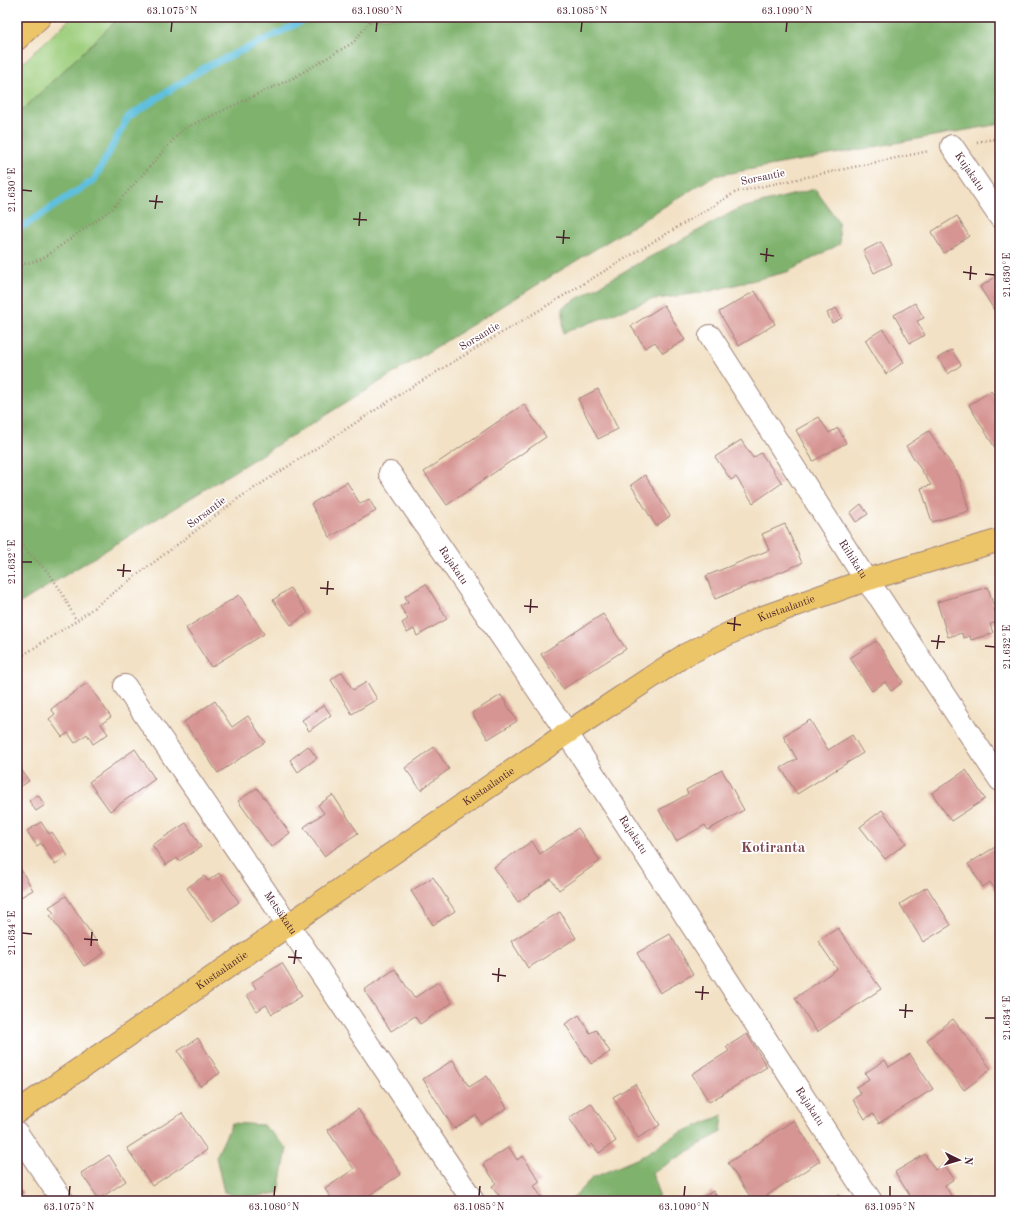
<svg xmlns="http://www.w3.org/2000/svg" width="1017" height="1218" viewBox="0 0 1017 1218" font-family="'Old Standard TT',serif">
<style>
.green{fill:#9fcf7e;stroke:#747754}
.forest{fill:#7fb26d;stroke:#64684c}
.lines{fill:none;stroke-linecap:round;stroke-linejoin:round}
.stream{stroke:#5ebfdd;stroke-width:7}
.building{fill:#d69492}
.minor-casing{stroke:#9e8078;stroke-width:24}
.major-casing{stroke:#9e8078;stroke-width:24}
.path{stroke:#9e8078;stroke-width:2.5;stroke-dasharray:1 3;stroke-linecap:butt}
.minor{stroke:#fff;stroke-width:22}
.major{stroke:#edc569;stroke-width:22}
.ticks{fill:none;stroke:#4a1f2b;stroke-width:1.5}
.labels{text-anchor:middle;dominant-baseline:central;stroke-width:3.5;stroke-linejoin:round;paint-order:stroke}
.street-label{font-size:11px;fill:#4a1f2b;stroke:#fff}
.district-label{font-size:15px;font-weight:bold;fill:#7b484f;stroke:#fff}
.neatline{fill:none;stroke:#4a1f2b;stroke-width:1.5}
.ticks-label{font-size:10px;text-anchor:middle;fill:#4a1f2b}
</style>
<rect width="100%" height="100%" fill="#fff"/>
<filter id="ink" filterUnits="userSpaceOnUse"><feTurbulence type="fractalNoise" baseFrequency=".025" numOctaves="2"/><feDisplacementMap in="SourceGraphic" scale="8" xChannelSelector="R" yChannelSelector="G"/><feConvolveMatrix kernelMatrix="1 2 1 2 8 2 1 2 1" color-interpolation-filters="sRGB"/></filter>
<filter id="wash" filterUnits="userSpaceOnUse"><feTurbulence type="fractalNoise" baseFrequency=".012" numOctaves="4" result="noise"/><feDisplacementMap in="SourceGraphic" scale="16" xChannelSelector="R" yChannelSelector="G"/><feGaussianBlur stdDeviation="0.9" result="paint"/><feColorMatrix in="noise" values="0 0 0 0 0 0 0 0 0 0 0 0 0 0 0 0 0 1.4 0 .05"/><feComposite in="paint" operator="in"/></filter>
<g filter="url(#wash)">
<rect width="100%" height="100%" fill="#f2e1c4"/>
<polygon class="green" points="72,17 120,17 17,115 17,68"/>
<g class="forest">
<polygon points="120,17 1000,17 1000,124 714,176 17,605 17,115"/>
<polygon points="815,189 838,221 840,244 787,272 706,292 650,300 563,333 563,307 635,265 738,209"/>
<polygon points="723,1115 721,1132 652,1173 659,1196 650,1201 570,1201 592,1178 641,1157 675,1135"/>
<polygon points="232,1123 263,1125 287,1148 279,1193 243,1198 224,1192 216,1157"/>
</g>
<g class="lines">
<polyline class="stream" points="17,228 25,225 94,180 128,117 204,68 273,36 310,17"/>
</g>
<g id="blocks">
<g class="building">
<polygon points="957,216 969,236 944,253 931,232"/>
<polygon points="881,242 892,264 874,273 863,251"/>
<polygon points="1000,274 1000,311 996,313 980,287"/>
<polygon points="755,291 775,324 739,346 719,312"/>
<polygon points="915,303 924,318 917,321 925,335 910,343 894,315"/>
<polygon points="664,305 685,340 663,353 655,342 645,348 631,326"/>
<polygon points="836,308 842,318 832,323 827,313"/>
<polygon points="883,329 904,362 886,374 865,340"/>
<polygon points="952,350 961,365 948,374 938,358"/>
<polygon points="598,389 618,429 598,439 578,399"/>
<polygon points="991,391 1000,405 1000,456 969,405"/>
<polygon points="524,404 546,437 447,505 424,472"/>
<polygon points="819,417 829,433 838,428 846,443 813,461 796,430"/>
<polygon points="929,431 959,476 969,511 932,522 921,488 931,485 906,446"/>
<polygon points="741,440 753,458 761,453 782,483 753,503 736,477 731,480 715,457"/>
<polygon points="645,475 670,516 656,526 631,485"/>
<polygon points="347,482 360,504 369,499 376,511 330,537 311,504"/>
<polygon points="861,504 868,514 856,522 850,513"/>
<polygon points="785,524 802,563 715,599 706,576 769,550 762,534"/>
<polygon points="426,584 447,619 417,636 414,629 407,633 402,623 408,619 400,606 408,602 405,596"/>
<polygon points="988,587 998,622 990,624 993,633 971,640 970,636 963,638 962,633 948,637 937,602"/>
<polygon points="290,588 308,613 291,625 273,600"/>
<polygon points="239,595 264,634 211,667 186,628"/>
<polygon points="603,614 626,649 563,689 541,654"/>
<polygon points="876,641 903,682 891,691 885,682 872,691 850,658"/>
<polygon points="342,672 353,690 367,682 377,699 352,714 331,680"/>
<polygon points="87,683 111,717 101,724 108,734 93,744 87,734 75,743 68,733 62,737 49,719 55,714 51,709"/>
<polygon points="501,695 517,721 488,739 472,713"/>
<polygon points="215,701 232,727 248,716 265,742 218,773 184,722"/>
<polygon points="324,705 331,715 309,731 302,720"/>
<polygon points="810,720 828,750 852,735 863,753 797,794 781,768 797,759 783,736"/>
<polygon points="308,746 317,758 298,772 290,760"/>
<polygon points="434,747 449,769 421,790 405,768"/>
<polygon points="135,749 155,779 110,811 89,782"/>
<polygon points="18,765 29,781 17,789 17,766"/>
<polygon points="722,770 744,810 708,830 705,825 676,841 659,810 688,794 686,790"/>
<polygon points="966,770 985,799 951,821 932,793"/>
<polygon points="257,788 290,833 271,847 238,801"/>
<polygon points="38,795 45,805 36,811 29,801"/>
<polygon points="333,795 358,833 324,856 304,827 324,813 318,805"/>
<polygon points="882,810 906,843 885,859 860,827"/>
<polygon points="41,822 49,834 52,832 68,856 55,865 41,843 37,846 27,831"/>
<polygon points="186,823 201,847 179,861 177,858 166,865 152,845"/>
<polygon points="578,828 600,861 559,890 551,879 518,902 494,867 532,841 540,854"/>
<polygon points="1000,844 1000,890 997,892 990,882 983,887 968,864"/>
<polygon points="17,863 33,890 17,899"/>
<polygon points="219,873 239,902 211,922 187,888 204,876 208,881"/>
<polygon points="433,877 455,911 433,925 411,891"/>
<polygon points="927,887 951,925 923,942 900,904"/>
<polygon points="66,896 104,953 84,966 50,915 54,913 49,907"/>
<polygon points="560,912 576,938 528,968 511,941"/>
<polygon points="838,928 881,989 817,1032 795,998 837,969 818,941"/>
<polygon points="670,934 693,974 660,993 637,953"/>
<polygon points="282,963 302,996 272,1014 266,1005 257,1011 247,995 256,989 252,982"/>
<polygon points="395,969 414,998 438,982 452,1003 420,1024 415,1016 391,1031 364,990"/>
<polygon points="579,1015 590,1033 596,1030 610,1052 591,1064 565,1024"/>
<polygon points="953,1019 991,1069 964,1090 927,1040"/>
<polygon points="747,1034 767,1067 709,1102 692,1074 729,1051 726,1047"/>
<polygon points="198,1038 220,1073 200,1086 178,1051"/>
<polygon points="910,1054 933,1089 879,1123 873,1114 865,1119 853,1099 861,1094 856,1087 869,1079 865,1073 885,1060 889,1067"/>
<polygon points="453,1060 469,1087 487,1076 507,1108 481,1124 476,1115 454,1129 423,1079"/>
<polygon points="635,1084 660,1125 638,1138 613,1097"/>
<polygon points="591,1103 616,1141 599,1153 592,1144 589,1147 569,1118"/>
<polygon points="358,1109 401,1174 361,1201 333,1201 325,1189 354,1169 327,1130"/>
<polygon points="182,1113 207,1150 152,1186 127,1148"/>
<polygon points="794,1120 820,1161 758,1201 753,1201 728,1163"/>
<polygon points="509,1147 517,1160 523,1156 540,1182 534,1186 544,1201 503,1201 492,1186 496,1183 483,1164"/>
<polygon points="925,1154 935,1170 944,1164 954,1179 945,1185 953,1199 951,1201 913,1201 895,1172"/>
<polygon points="109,1155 126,1181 99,1199 81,1173"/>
<polygon points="17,1185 23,1193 17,1198"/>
<polygon points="713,1191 720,1201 697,1201"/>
<polygon points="839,1195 843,1201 829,1201"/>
</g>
</g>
</g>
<g filter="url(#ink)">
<use href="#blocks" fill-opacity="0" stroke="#9e8078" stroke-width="1"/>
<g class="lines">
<defs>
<g id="minor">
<path id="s1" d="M952 146 1000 217"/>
<path id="s2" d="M710 336 866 580 880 598 1000 780"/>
<path id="s3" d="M390 473 557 718 871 1201"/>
<path id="s4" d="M125 686 306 951 473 1201"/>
<polyline points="17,1133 63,1201"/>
</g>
<g id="major">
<polyline points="17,39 40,17"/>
<path id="s5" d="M17 1112 567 733 685 655 763 617 866 580 1000 540"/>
</g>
</defs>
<use href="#minor" class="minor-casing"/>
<use href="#major" class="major-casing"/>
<g class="path">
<polyline points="977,142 1000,138"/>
<polyline points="17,266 42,259 112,209 183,129 295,77 354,42 373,17"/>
<polyline points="17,541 49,573 61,591 76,620"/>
<polyline points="17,659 76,621 239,498 405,391 736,192 929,151"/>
</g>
<use href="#minor" class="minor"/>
<use href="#major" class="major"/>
</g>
</g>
<path class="ticks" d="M171 32 172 22M376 32 377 22M581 32 582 22M786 32 787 22M22 190 32 191M149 201 163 202M155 209 157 195M353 219 367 220M359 226 360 212M556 237 570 238M563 244 564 230M760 254 774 256M766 262 767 248M963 272 977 274M985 274 995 275M970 280 971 266M22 562H32M117 570 131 571M123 577 124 564M320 588 334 589M327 595 328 581M524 606 538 607M530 613 531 599M727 623 741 625M734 631 735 617M931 641 945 642M985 646 995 647M937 649 939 635M22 933 32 934M84 939 98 940M91 946 92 932M288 957 302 958M294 964 296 950M492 974 506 976M498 982 499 968M695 992 709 993M702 1000 703 986M899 1010 913 1011M905 1018 906 1004M985 1018H995M69 1196 70 1186M274 1196 275 1186M479 1196 480 1186M684 1196 685 1186M890 1196V1186"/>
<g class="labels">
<g class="street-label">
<text stroke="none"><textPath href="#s1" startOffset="31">Kujakatu</textPath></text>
<text transform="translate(763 178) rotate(-12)">Sorsantie</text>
<text transform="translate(480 337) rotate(-31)">Sorsantie</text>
<text transform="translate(207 513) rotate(-37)">Sorsantie</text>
<text stroke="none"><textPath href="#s2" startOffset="265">Riihikatu</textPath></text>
<text stroke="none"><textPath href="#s3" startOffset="112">Rajakatu</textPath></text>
<text stroke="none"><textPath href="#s5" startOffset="921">Kustaalantie</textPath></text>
<text stroke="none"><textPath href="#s5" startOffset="573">Kustaalantie</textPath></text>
<text stroke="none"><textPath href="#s3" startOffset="436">Rajakatu</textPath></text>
<text stroke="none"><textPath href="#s4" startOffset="275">Metsäkatu</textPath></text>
<text stroke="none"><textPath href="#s5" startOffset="249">Kustaalantie</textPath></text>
<text stroke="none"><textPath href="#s3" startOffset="760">Rajakatu</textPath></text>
</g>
<g class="district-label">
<text x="773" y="848">Kotiranta</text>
</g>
</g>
<rect width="1017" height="1218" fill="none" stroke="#fff" stroke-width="44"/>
<g transform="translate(959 1160) rotate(95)" stroke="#ffffff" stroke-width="3" paint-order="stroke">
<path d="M0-3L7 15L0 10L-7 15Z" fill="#4a1f2b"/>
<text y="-6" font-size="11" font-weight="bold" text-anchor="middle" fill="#4a1f2b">N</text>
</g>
<rect x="22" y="22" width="973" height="1174" class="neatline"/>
<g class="ticks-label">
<text x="172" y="14">63.1075°N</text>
<text x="377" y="14">63.1080°N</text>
<text x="582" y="14">63.1085°N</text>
<text x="787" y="14">63.1090°N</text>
<text transform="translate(11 190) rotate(-90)" y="4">21.630°E</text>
<text transform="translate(1006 275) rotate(-90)" y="4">21.630°E</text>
<text transform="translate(11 562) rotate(-90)" y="4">21.632°E</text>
<text transform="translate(1006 647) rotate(-90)" y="4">21.632°E</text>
<text transform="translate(11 933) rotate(-90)" y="4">21.634°E</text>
<text transform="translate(1006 1018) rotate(-90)" y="4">21.634°E</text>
<text x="69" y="1210">63.1075°N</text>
<text x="274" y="1210">63.1080°N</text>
<text x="479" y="1210">63.1085°N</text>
<text x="684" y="1210">63.1090°N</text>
<text x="890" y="1210">63.1095°N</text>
</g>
</svg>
